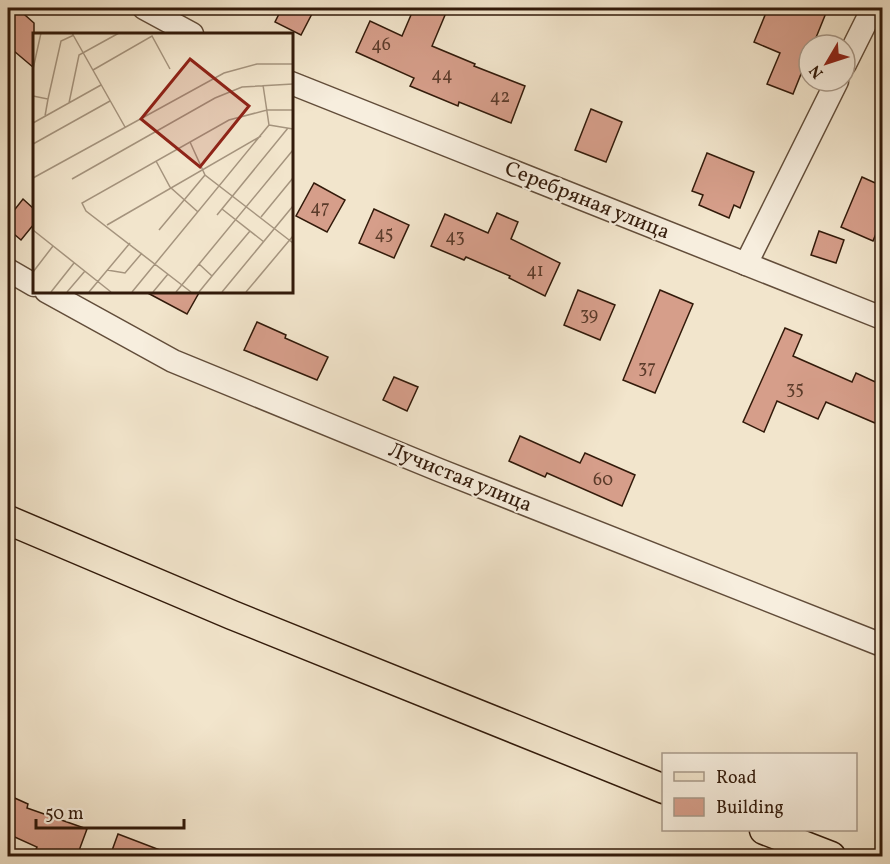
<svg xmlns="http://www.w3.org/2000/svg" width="890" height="864" viewBox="0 0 890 864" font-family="Vollkorn,serif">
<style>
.building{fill:#d69e8a;stroke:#321a0a;stroke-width:1.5}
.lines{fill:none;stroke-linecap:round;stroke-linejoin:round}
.minor-casing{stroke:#624d3a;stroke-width:25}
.major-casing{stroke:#321a0a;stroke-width:31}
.minor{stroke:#f7eede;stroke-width:22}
.major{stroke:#f2e5cc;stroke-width:28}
.labels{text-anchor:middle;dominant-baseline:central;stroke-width:4.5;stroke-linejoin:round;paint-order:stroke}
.number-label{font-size:18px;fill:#5b3b2a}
.street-label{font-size:21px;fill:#321a0a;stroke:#f7eede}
.inset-road{fill:none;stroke:#a5947e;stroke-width:1.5}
.view{fill:#8f2418;fill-opacity:0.15;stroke:#8f2418;stroke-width:3}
.inset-edge{fill:none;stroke:#321a0a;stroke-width:3}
</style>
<rect width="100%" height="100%" fill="#f2e5cc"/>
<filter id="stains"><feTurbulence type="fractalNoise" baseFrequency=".00333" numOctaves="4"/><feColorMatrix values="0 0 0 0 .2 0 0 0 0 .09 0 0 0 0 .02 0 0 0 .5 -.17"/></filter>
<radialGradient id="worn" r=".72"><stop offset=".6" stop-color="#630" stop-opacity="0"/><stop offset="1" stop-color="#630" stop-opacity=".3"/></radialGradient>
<g class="building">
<polygon points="8,8 17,8 34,23 34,68 8,46"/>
<polygon points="282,8 315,8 301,35 275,22"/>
<polygon points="414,8 448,8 432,46 475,64 474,66 525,86 511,123 459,102 458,106 410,86 414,78 356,52 370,21 402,36"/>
<polygon points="768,8 828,8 813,45 809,45 809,54 793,94 767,84 780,53 754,42"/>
<polygon points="591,109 622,122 606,162 575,150"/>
<polygon points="707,153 754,172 740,208 734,205 729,218 699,205 703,195 692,191"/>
<polygon points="862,177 882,186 882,219 873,241 841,227"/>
<polygon points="314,183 345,200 327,232 296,216"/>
<polygon points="23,199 34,209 34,224 21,240 8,229 8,218"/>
<polygon points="374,209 409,225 394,258 359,243"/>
<polygon points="497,213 518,222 511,239 560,263 545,296 509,278 510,276 466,257 464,260 431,246 445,214 488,233"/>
<polygon points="819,231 844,240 836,263 811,255"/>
<polygon points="578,290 615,305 600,340 564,325"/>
<polygon points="660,290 693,304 655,393 623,380"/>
<polygon points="144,291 200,291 187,314"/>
<polygon points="257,322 286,335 285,338 328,357 317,380 244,350"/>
<polygon points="785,328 802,335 793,356 852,382 856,373 882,385 882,426 826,402 818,419 777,401 764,432 743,422"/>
<polygon points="394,377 418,387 407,411 383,400"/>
<polygon points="520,436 580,463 585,453 635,475 622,506 547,473 545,477 509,461"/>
<polygon points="8,795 28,804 27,808 87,829 77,856 58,856 36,849 37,847 8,834"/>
<polygon points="118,834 173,855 173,856 110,856"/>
</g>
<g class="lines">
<defs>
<g id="minor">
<polyline points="144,8 192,34"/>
<polyline points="845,64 873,8"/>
<polyline points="291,83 882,318"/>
<polyline points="746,264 837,81"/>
<polyline points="8,270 34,285"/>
<polyline points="46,291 173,361 439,470 882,645"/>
</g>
<g id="major">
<polyline points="8,520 232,615 664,789"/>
<polyline points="764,830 831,856"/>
</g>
</defs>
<use href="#minor" class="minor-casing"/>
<use href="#major" class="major-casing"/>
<use href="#minor" class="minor"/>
<use href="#major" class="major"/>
</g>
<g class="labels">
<g class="number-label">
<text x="381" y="45">46</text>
<text x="442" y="75">44</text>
<text x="500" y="97">42</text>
<text x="320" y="208">47</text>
<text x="384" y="234">45</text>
<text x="455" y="237">43</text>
<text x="535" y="271">41</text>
<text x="589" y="315">39</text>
<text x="647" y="368">37</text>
<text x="795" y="389">35</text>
<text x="603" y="480">60</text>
</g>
<g class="street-label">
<text transform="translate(587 201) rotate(22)">Серебряная улица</text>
<text transform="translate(460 478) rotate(22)">Лучистая улица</text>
</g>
</g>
<g transform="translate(33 33)">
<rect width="260" height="260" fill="#f2e5cc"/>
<path class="inset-road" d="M39 0 92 94M0 36 8 0M60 37 119 3 137 36M230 52 236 92M0 63 15 66 12 83M15 66 28 8 41 2M36 70 46 22 86 0M0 90 68 52M236 92 260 96M157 109 172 142 260 210M0 111 77 68M123 128 137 154 165 179M0 145 191 40 224 31H260M39 146 182 65 209 54 260 51M189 176 231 209M184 182 255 95M228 184 260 145M74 192 228 103M0 197 78 259M126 197 172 142M74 237 92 240 109 220M0 239 20 213M179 243 217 198M18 259 41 230M34 259 52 238M56 259 97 210M99 259 236 92M120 259 135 241M143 259 260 117M158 259 53 178 49 170 196 87 234 77H260M166 259 179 243 166 231M189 259 260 173M213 259 260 203"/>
<path class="view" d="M157 26 216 73 167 134 108 86Z"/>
<rect width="260" height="260" class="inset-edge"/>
</g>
<rect width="890" height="864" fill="none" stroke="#f2e5cc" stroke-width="30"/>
<rect x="9" y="9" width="872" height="846" fill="none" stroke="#321a0a" stroke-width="3"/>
<rect x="15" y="15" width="860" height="834" fill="none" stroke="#321a0a" stroke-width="1.5"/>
<rect x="662" y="753" width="195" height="78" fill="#f7eede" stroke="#a89989" stroke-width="1.5"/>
<rect x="674" y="772" width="30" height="9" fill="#f2e5cc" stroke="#a89989" stroke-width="1.5"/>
<text x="716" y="783" font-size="18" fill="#321a0a">Road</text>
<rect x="674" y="798" width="30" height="18" fill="#d69e8a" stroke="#a89989" stroke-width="1.5"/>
<text x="716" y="813" font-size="18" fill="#321a0a">Building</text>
<g transform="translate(827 63) rotate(231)"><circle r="28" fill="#f7eede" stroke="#a89989" stroke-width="1.5"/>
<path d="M0-4.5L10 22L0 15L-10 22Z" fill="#8f2418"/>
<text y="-9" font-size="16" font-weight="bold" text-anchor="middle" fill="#321a0a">N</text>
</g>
<path d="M36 819v9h148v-9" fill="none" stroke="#321a0a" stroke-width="3"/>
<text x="45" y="819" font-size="18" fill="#321a0a" stroke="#f7eede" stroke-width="4.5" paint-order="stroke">50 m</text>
<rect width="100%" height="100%" filter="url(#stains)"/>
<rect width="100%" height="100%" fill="url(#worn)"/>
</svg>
